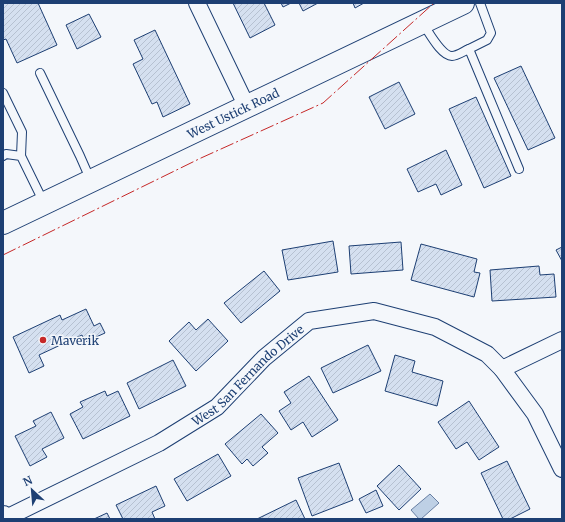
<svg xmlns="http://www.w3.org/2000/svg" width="565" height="522" viewBox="0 0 565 522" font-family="Merriweather,serif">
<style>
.water{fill:#bed0e5;stroke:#687fa3}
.building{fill:url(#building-hatch);stroke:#1d3f73}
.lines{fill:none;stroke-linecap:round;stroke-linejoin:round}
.service-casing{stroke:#1d3f73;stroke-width:10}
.minor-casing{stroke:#1d3f73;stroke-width:18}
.secondary-casing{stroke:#1d3f73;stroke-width:24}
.service{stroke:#f4f7fb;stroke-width:8}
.minor{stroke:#f4f7fb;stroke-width:16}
.secondary{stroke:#f4f7fb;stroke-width:22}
.power{stroke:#c62828;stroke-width:1;stroke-dasharray:14 3 2 3;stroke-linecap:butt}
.poi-dot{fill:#c62828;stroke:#f4f7fb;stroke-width:1.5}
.labels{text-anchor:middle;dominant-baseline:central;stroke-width:3;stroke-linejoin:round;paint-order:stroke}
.street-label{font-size:12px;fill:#1d3f73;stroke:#f4f7fb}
.poi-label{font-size:12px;fill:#1d3f73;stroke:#f4f7fb;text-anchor:start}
</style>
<defs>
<pattern id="building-hatch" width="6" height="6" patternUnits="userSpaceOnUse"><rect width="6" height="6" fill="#d5e0f0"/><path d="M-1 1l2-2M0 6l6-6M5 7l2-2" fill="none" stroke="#b6c1d1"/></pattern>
</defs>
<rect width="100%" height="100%" fill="#f4f7fb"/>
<polygon class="water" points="430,494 439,503 421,519 419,519 411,510"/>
<g class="building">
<polygon points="3,3 38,3 57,45 17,63 6,39 3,40"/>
<polygon points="233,3 264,3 275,25 250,38"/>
<polygon points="281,3 291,3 283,7"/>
<polygon points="299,3 318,3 303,11"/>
<polygon points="353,3 364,3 355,8"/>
<polygon points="89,14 101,37 77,49 66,25"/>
<polygon points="155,30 190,104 163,117 157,102 152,104 133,64 143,59 134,40"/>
<polygon points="521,66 555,138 528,150 494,78"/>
<polygon points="399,82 415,114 385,129 369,97"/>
<polygon points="476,97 511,176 484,188 449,109"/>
<polygon points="446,150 462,185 441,195 436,184 418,192 407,169"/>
<polygon points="333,241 338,272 288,280 282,250"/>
<polygon points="401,242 403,270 351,274 349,246"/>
<polygon points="421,244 477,259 474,272 480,273 474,297 411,280"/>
<polygon points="562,247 562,261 556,250"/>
<polygon points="539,266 540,275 554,274 556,297 492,301 490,270"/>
<polygon points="264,271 280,291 241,323 224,303"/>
<polygon points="86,309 94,326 100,323 105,333 85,342 82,335 39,355 44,366 29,373 13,337 60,315 62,320"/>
<polygon points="208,319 228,341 196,371 169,341 189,322 196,330"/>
<polygon points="368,345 381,371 333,393 321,368"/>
<polygon points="395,355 415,361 412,372 443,381 437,406 385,391"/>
<polygon points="173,360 186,386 139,409 127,383"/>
<polygon points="309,376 338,420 312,437 303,422 291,430 279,411 291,403 284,392"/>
<polygon points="105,391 107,396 118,391 130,416 83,439 70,414 83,407 80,402"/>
<polygon points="469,401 499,447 479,460 467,442 456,449 438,422"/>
<polygon points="51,412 64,438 42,449 47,457 30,466 15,436 36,426 33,421"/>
<polygon points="261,414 278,433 262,447 268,453 253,466 247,459 242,464 225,444"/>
<polygon points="218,454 231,476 187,501 174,479"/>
<polygon points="507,461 530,509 510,519 503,519 481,473"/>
<polygon points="339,463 353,500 312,516 298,478"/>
<polygon points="399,465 421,489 399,510 377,486"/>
<polygon points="156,486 165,506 152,512 155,519 123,519 116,505"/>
<polygon points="376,490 383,506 366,513 359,499"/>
<polygon points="296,500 305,519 257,519"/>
<polygon points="107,513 110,519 94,519"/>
</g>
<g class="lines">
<defs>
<g id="service">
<polyline points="480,3 491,33 487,40 469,49 519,169"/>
<path d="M423 24C429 32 441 56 452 56 457 56 464 51 469 49"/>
<polyline points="40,73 80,156 91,181"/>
<polyline points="3,93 22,132 21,156"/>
<polyline points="3,156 6,154 21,156 44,203"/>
</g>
<g id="minor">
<polyline points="197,3 247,107"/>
<polyline points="502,369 535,414 562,469"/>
<path id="s1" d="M4 519 159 443 217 407 264 358 309 321 374 311 435 327 487 354 502 369 562 340"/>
</g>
<g id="secondary">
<path id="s2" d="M3 223 463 3"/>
<polyline points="3,517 4,519"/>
</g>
</defs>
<use href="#service" class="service-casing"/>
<use href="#minor" class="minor-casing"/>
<use href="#secondary" class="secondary-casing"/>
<use href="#service" class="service"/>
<use href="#minor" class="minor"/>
<use href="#secondary" class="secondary"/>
<polyline class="power" points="3,255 201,158 323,103 434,3"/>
</g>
<circle class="poi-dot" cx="43" cy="340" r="4"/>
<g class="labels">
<g class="street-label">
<text stroke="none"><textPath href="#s2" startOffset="255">West Ustick Road</textPath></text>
<text stroke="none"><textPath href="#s1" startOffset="285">West San Fernando Drive</textPath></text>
</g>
<g class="poi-label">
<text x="51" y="340">Maverik</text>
</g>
</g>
<rect width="565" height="522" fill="none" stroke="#1d3f73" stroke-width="8"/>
<g transform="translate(32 490) rotate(334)" stroke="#f4f7fb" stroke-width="3" paint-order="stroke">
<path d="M0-3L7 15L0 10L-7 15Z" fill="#1d3f73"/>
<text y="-6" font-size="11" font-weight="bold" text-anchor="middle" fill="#1d3f73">N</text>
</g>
</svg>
